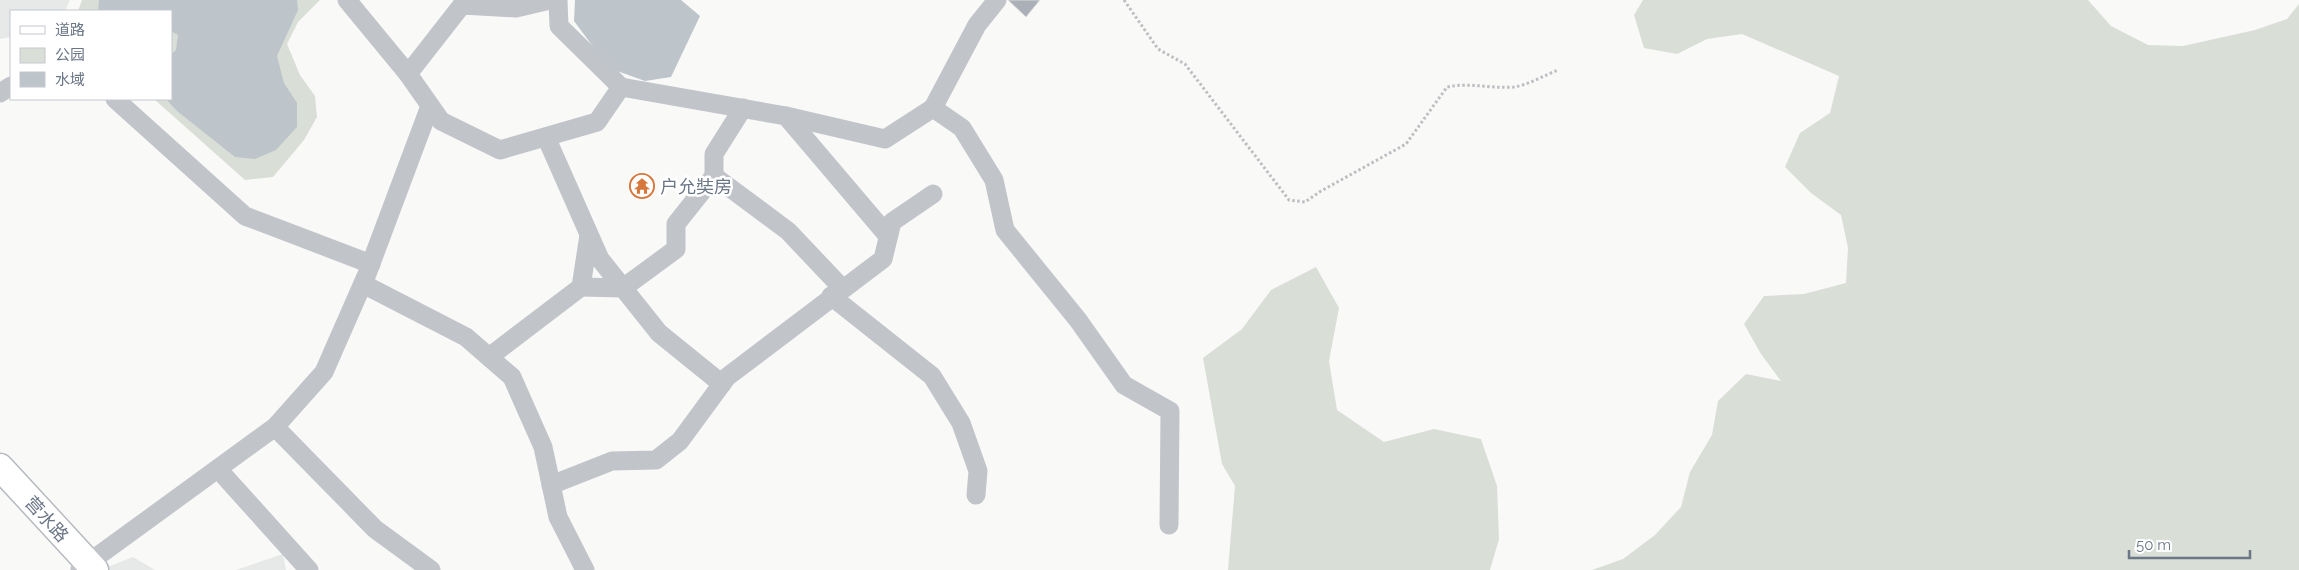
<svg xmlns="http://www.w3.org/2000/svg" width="2299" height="570" viewBox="0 0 2299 570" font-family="Raleway,'Noto Sans SC',sans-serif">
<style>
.built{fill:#e7e8e8}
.green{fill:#d9ded7}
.water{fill:#bdc5cb}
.building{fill:#abb0b8;stroke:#dbdbda}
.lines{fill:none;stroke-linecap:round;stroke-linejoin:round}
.secondary-casing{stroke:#b6babf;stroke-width:29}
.path{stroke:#bcbec1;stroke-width:3;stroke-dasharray:2.5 2.5;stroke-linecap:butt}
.street{stroke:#c1c4c9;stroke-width:19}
.secondary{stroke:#fff;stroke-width:26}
.labels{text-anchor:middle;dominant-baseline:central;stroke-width:5;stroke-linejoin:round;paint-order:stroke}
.poi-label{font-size:18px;fill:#6b7686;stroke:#fff;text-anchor:start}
.street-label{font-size:18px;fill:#6b7686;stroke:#fff}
</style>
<rect width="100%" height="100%" fill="#f9f9f8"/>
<g class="built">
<polygon points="0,0 70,0 65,11 11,11 11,37 0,39"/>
<polygon points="283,554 286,570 236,570"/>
<polygon points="133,557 155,570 100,570"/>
</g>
<g class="green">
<polygon points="82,0 320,0 298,22 287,44 300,75 315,96 317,117 304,140 273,177 245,180 154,99 171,99 171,11 78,11"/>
<polygon points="1643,0 2088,0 2111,26 2148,45 2183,46 2255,30 2287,19 2299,4 2299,570 1592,570 1623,559 1655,535 1681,507 1690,472 1712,435 1718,401 1746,374 1781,381 1761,354 1744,324 1764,296 1804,294 1846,283 1848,248 1841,215 1811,193 1785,167 1800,133 1830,113 1839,76 1742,34 1707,39 1677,54 1644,48 1634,15"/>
<polygon points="1316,267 1339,308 1329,361 1337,410 1384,442 1434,429 1481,439 1497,486 1499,539 1490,570 1228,570 1235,486 1222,464 1203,358 1242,329 1271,290"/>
</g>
<g class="water">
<polygon points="99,0 297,0 298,10 277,56 284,83 297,103 297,127 276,150 255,159 235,157 177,111 166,99 171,99 171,54 176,50 178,35 171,31 171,11 98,11"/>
<polygon points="575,0 681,0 700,16 671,77 645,81 609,68 574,21"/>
</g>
<polygon class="building" points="1008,0 1040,0 1026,17"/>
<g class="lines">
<defs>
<polyline id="secondary" points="0,467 95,570"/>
</defs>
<use href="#secondary" class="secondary-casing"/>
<path class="path" d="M1124 0 1158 49 1185 64 1289 200 1305 202 1321 191 1406 144 1447 87C1470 82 1490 89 1514 87 1528 85 1545 75 1558 70"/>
<g class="street">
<polyline points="347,0 408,74"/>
<polyline points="550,0 516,8 462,5 408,74 441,121 500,150 597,122 621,87 559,26 558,0"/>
<polyline points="621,87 786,116 885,139 933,108 962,128 994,180 1005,230 1078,320 1124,385 1170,411 1169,525"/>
<polyline points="0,93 11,86"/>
<polyline points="115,99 245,216 371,264"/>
<polyline points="933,108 977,25 997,0"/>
<polyline points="786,116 888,236"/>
<polyline points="546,137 600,259 659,333 722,384"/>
<polyline points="714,176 788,231 842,288"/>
<polyline points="363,284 466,337 512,377 543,447 558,517 585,570"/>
<polyline points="581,287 623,288 676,249 676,224 714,176 714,154 743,108"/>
<polyline points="831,296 932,376 961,423 978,471 976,495"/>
<polyline points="489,357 581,287 589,235"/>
<polyline points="275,427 375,529 431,570"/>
<polyline points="218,469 309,570"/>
<polyline points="551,485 612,461 656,460 680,441 727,377 883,259 892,222 933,194"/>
<polyline points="80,569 275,427 324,372 367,274 430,106"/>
</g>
<use href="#secondary" class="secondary"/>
</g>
<defs>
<symbol id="temple-ring" viewBox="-11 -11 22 22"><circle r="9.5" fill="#fff" stroke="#d6773b" stroke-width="1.5"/><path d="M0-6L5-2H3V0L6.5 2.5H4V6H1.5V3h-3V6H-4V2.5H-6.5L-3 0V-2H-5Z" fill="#d6773b"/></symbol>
</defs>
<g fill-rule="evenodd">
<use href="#temple-ring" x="628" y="172" width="28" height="28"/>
</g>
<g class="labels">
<g class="poi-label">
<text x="660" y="186">户允奘房</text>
</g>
<g class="street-label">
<text transform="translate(47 519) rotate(48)">营水路</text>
</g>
</g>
<rect x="10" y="10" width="162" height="90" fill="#ffffff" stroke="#c4c8cf"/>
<rect x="20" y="26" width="25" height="8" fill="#ffffff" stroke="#c4c8cf"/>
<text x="55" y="35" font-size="15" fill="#6b7686">道路</text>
<rect x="20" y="48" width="25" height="15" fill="#d9ded7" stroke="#c4c8cf"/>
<text x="55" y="60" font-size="15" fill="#6b7686">公园</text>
<rect x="20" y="72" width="25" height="15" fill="#bdc5cb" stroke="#c4c8cf"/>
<text x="55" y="85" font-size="15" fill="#6b7686">水域</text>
<path d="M2129 550v8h121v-8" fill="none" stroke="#6b7686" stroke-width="2.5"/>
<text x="2136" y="550" font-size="15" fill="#6b7686" stroke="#ffffff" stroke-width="4" paint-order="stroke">50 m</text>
</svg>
